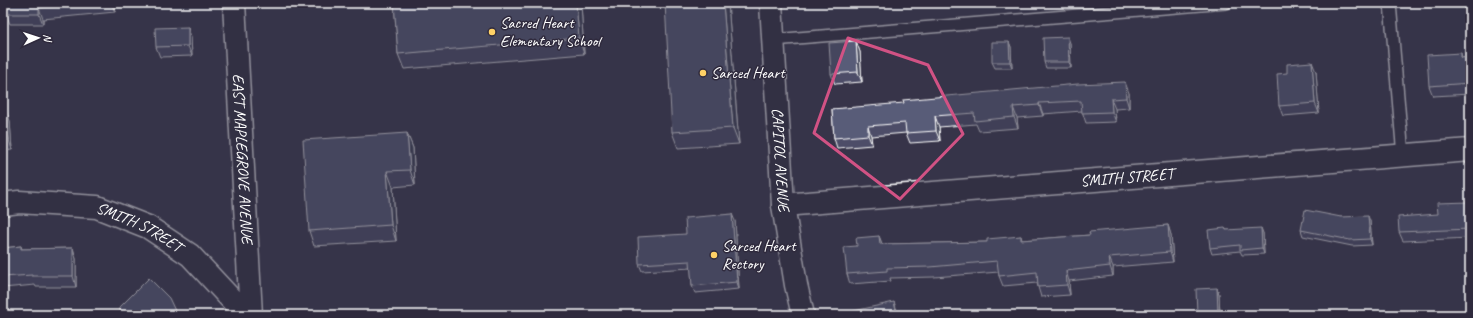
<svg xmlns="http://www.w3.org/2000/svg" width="1473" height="318" viewBox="0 0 1473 318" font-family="Caveat,sans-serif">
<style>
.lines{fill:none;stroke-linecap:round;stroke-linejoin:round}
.lane-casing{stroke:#fff;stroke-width:14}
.street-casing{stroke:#fff;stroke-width:25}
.lane{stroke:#2f2a3d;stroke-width:11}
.street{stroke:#2f2a3d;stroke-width:22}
.wall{fill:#4d4e67;stroke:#fff}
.shaded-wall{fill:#3e4054;stroke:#fff}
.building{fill:#595b78;stroke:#fff}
.marked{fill:none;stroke:#d15284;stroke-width:3;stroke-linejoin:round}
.poi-dot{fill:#ffd166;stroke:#2f2a3d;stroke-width:1.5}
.labels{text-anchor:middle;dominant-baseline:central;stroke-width:3;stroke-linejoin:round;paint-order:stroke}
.poi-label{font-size:16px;fill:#fff;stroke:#2f2a3d;text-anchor:start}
.street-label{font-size:16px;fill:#fff;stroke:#2f2a3d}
</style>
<rect width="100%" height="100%" fill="#373449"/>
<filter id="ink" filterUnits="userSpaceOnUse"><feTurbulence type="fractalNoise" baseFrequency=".025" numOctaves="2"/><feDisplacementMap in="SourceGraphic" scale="8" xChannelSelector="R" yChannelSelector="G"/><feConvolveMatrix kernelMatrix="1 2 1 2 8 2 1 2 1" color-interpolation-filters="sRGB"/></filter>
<g filter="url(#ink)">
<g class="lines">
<defs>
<g id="lane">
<polyline points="1390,3 1403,156"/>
<polyline points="773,40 1226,3"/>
</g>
<g id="street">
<path id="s1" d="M234 3 251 315"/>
<path id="s2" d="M771 3 783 205 796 285 803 315"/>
<path id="s3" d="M3 204 19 202 97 207 148 227 190 255 246 315"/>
<path id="s4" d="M783 205 1470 150"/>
</g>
</defs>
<use href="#lane" class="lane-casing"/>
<use href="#street" class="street-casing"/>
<use href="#lane" class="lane"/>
<use href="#street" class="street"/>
</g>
<g class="wall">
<polygon points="6,3 114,3 115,12 43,19 43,24 10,24 6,14"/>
<polygon points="394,3 581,3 584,54 404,69 398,54"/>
<polygon points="728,3 739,144 678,148 672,132"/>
<polygon points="188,27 191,38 192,56 160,57 156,47"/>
<polygon points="856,41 860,52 862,82 835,84 831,74"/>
<polygon points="1009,42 1011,47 1012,68 995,68 992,62"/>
<polygon points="1070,43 1071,68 1046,68 1044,62"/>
<polygon points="1461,53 1462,58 1470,57 1470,94 1433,96 1429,86"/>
<polygon points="1316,72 1319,113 1283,116 1279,106 1287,73"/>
<polygon points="1129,93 1129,108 1115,109 1116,122 1086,123 1082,111 1043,114 1043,116 1017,118 1018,128 979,131 976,124 939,127 940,141 910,143 906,133 871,136 872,145 837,148 834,138 832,109"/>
<polygon points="3,111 6,111 10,121 12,150 3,151"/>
<polygon points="407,133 413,148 415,185 393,187 396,241 314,246 309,231"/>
<polygon points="1470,202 1470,238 1403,241 1399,232"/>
<polygon points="1341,217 1370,221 1372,245 1352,246 1303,236 1301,230"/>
<polygon points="735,221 739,289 695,293 692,286 691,268 642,271 639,264 686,234"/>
<polygon points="1168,225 1171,235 1173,262 1113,267 1113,276 1069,281 1070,295 1041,297 1038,287 1037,283 1003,286 999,276 999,272 934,277 890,278 891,281 850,284 847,274 857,246 879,236 882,244 987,242 1021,236 1022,240 1090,235"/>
<polygon points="1225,228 1226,230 1263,233 1264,254 1242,255 1240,251 1212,254 1210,248"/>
<polygon points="21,246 22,249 73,248 76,259 76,287 36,287 35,285 3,288 3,248"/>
<polygon points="1217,288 1219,294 1220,315 1197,315 1197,314"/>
<polygon points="119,308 177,315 122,315"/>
</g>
<g class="shaded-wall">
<polygon points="111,3 114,3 115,12"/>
<polygon points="576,3 581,3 584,54 579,38"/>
<polygon points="723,3 728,3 739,144 733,128"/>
<polygon points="39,8 43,19 43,24 39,14"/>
<polygon points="188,27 191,38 192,56 188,46"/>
<polygon points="1068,37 1070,43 1071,68 1069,62"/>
<polygon points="856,41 860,52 862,82 858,72"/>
<polygon points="1009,42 1011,47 1012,68 1010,62"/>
<polygon points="1312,62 1316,72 1319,113 1315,103"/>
<polygon points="1125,82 1129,93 1129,108 1126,98"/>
<polygon points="1111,99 1115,109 1116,122 1112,112"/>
<polygon points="1039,103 1043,114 1043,116 1039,105"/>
<polygon points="1013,107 1017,118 1018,128 1014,117"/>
<polygon points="6,111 10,121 12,150 9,140"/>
<polygon points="935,116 939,127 940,141 936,131"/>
<polygon points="868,126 871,136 872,145 868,135"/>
<polygon points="407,133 413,148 415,185 410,170"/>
<polygon points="387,171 393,187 396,241 391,225"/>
<polygon points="732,214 735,221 739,289 737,282"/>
<polygon points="1368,216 1370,221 1372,245 1370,239"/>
<polygon points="1168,225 1171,235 1173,262 1170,252"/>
<polygon points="1261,228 1263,233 1264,254 1262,248"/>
<polygon points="879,236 883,246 880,244"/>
<polygon points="73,248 76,259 76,287 73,276"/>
<polygon points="1109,257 1113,267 1113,276 1110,266"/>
<polygon points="1066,271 1069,281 1070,295 1067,285"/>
<polygon points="1217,288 1219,294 1220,315 1218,315 1218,313"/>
<polygon points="894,302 898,313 898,315 897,315"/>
</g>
<g class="building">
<polygon points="6,3 96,3 39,8 39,14 6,14"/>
<polygon points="394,3 576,3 579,38 398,54"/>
<polygon points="665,3 723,3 733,128 672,132"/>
<polygon points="188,27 188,46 156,47 155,28"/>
<polygon points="1068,37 1069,62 1044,62 1043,38"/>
<polygon points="856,41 858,72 831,74 829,43"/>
<polygon points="992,42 1009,42 1010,62 992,62"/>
<polygon points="1461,53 1461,58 1470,57 1470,83 1429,86 1427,55"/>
<polygon points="1312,62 1315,103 1279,106 1277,74 1287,73 1287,64"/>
<polygon points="1125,82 1126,98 1111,99 1112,112 1082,113 1081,101 1039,103 1039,105 1013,107 1014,117 975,121 974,113 935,116 936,131 906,133 905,123 868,126 868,135 834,138 832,109 904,103 903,100 1078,84"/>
<polygon points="3,111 6,111 9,140 3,140"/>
<polygon points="407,133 410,170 387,171 391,225 309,231 303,140"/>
<polygon points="1470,202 1470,229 1399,232 1398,217 1438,214 1437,203"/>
<polygon points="1305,210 1341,217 1368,216 1370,239 1350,240 1301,230"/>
<polygon points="732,214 737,282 692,286 690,261 639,264 638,237 686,234 685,218"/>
<polygon points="1168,225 1170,252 1109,257 1110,266 1066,271 1067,285 1038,287 1037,272 999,276 997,261 930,267 887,268 887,271 847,274 844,247 857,246 856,238 879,236 880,244 987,242 987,239 1021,236 1021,240 1090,235 1089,232"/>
<polygon points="1225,228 1226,230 1261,228 1262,248 1240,250 1240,245 1210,248 1208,230"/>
<polygon points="21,246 21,249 73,248 73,276 32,276 32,275 3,277 3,248"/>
<polygon points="149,278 169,298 177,315 126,315 119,308"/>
<polygon points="1217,288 1218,313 1197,314 1196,289"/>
<polygon points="894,302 897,315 854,315 854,311"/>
</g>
</g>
<path d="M0 0H1473V318H0ZM848 38 928 65 963 134 900 199 814 133Z" fill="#373449" fill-opacity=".55" fill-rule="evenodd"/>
<path class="marked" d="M848 38 928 65 963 134 900 199 814 133Z"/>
<g class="poi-dot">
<circle cx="492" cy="32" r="4"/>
<circle cx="703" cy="73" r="4"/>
<circle cx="714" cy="255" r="4"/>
</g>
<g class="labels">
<g class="poi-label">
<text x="500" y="23">Sacred Heart<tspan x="500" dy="18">Elementary School</tspan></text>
<text x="711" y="73">Sarced Heart</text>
<text x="722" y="246">Sarced Heart<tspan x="722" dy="18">Rectory</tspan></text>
</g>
<g class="street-label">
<text stroke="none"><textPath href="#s1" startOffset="156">EAST MAPLEGROVE AVENUE</textPath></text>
<text stroke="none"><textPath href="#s2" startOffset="157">CAPITOL AVENUE</textPath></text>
<text stroke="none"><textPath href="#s4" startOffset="345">SMITH STREET</textPath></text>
<text stroke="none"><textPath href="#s3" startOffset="141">SMITH STREET</textPath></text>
</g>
</g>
<rect width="1473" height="318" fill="none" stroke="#2f2a3d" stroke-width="16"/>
<rect x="8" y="8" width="1457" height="302" fill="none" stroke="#fff" stroke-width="1.5" filter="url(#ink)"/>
<g transform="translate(38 38) rotate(87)" stroke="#2f2a3d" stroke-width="3" paint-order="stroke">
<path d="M0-3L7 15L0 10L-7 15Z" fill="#ffffff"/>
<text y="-6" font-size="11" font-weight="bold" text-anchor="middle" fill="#ffffff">N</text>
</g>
</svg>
